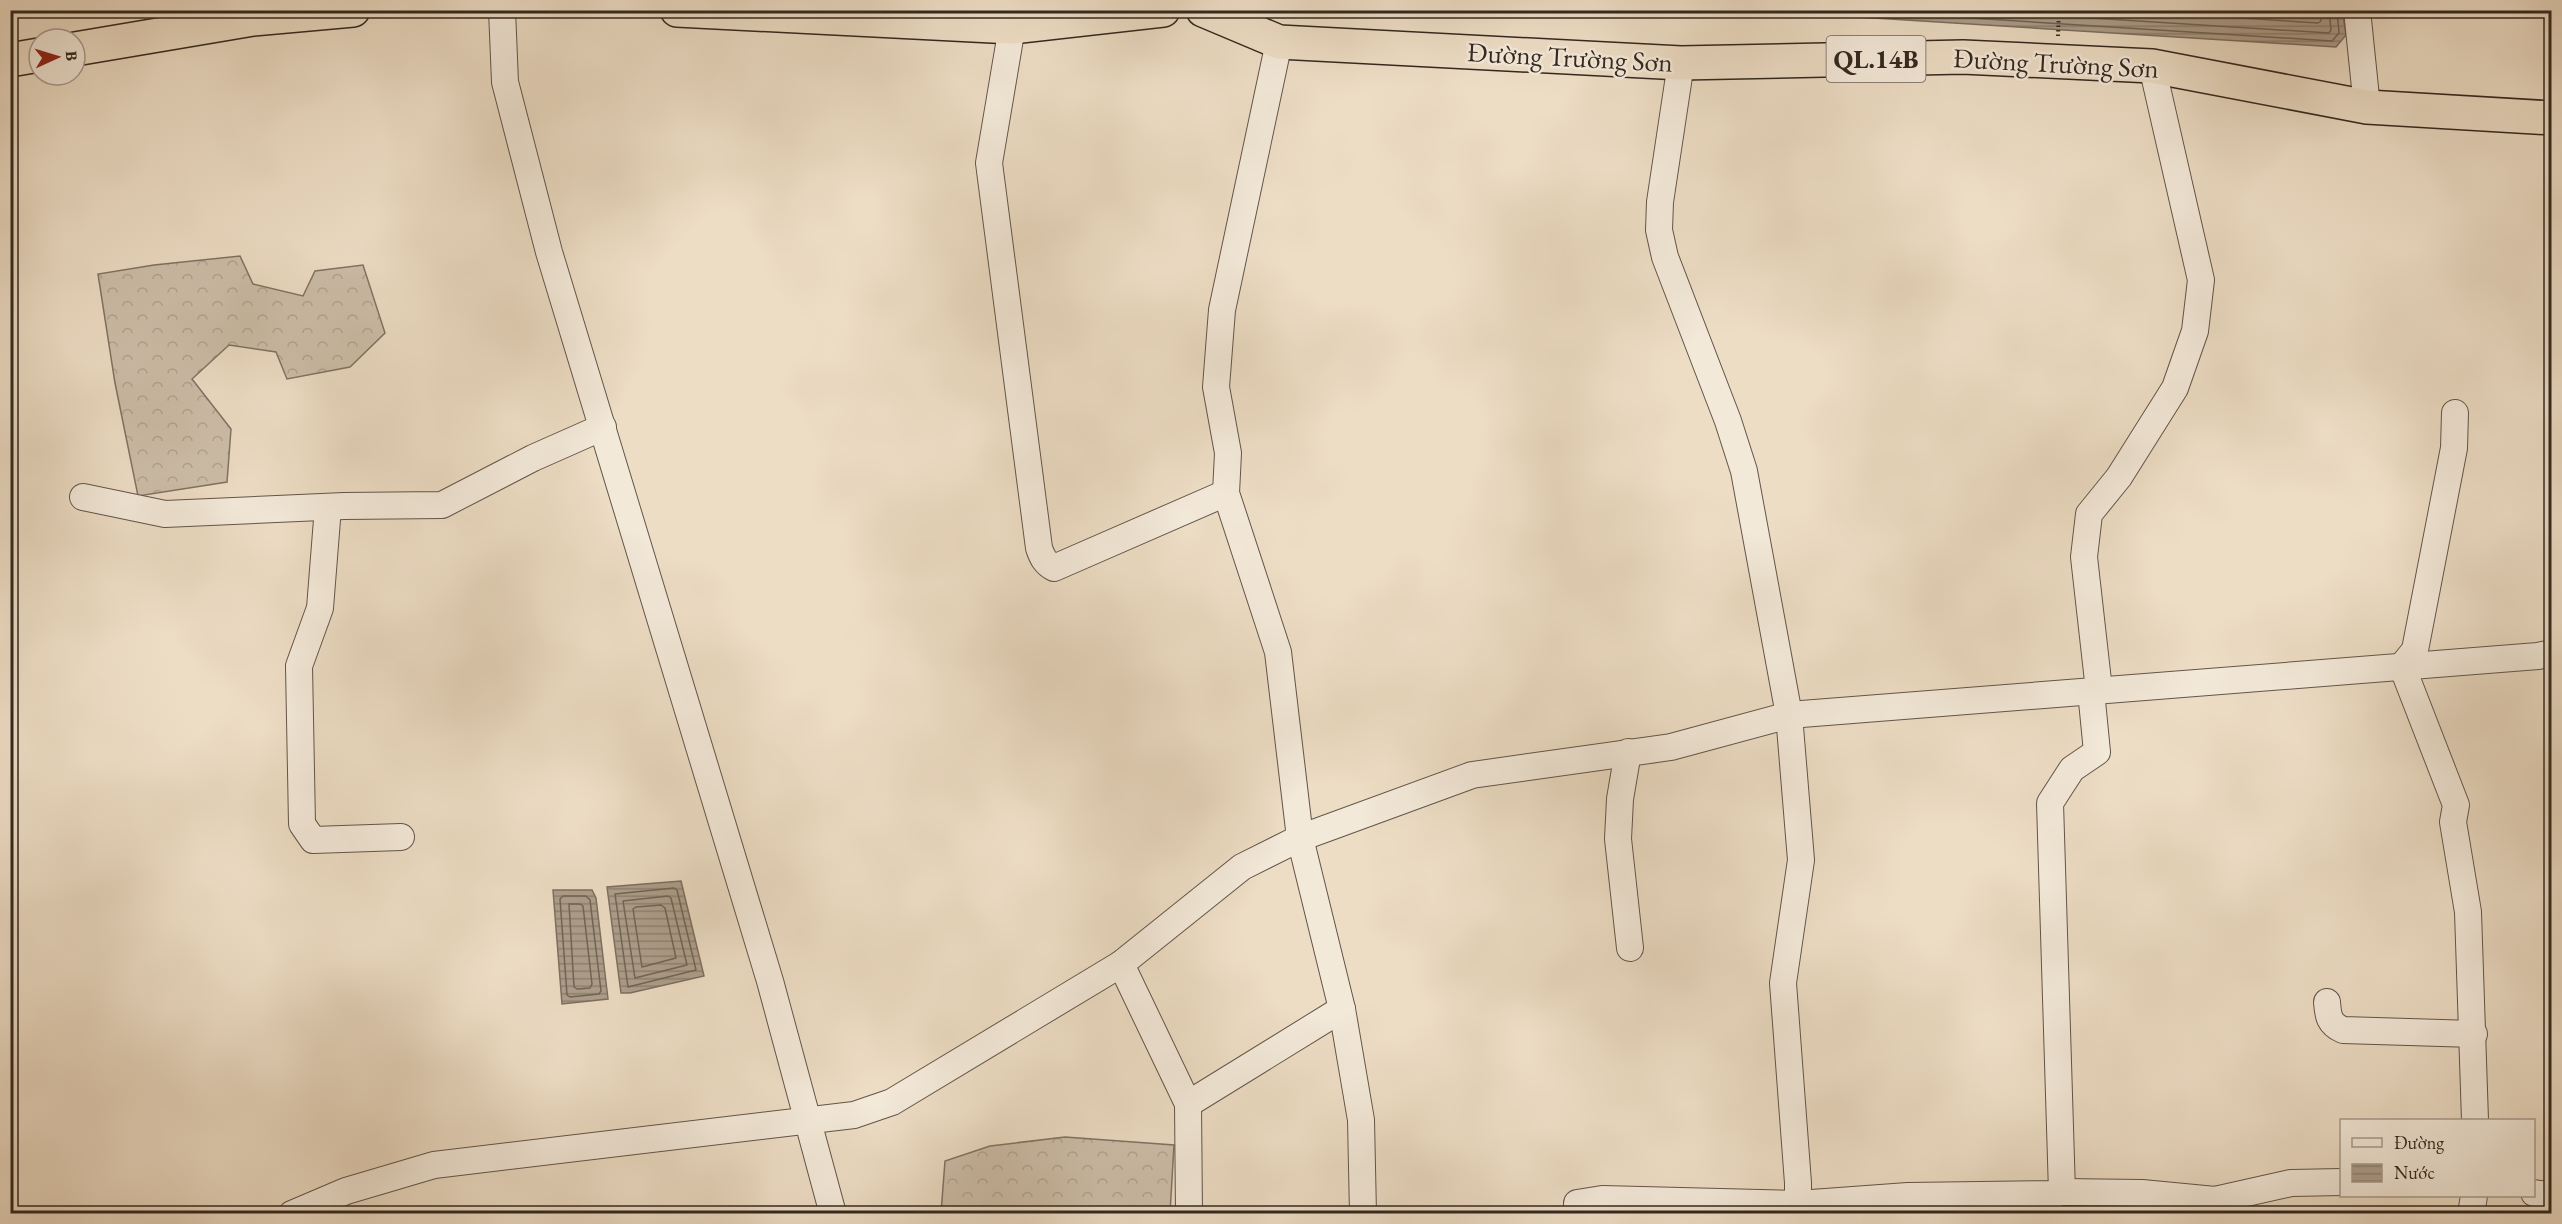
<svg xmlns="http://www.w3.org/2000/svg" width="2562" height="1224" viewBox="0 0 2562 1224" font-family="'EB Garamond',serif">
<style>
.forest{fill:url(#forest-crowns);stroke:#807364;stroke-width:1.5}
.water{fill:url(#water-rules);stroke:#7d6f61;stroke-width:1.5}
.lines{fill:none;stroke-linecap:round;stroke-linejoin:round}
.shore{stroke:#706456;stroke-width:1.5}
.minor-casing{stroke:#625549;stroke-width:28}
.highway-casing{stroke:#332820;stroke-width:36}
.path{stroke:#332820;stroke-width:4;stroke-dasharray:1.5 3;stroke-linecap:butt}
.minor{stroke:#f3e9d9;stroke-width:26}
.highway{stroke:#edddc5;stroke-width:33}
.labels{text-anchor:middle;dominant-baseline:central;stroke-width:5;stroke-linejoin:round;paint-order:stroke}
.shield{fill:#f3e9d9;stroke:#6d6258;stroke-width:1.5}
.shield-label{font-size:26px;font-weight:bold;fill:#332820}
.street-label{font-size:27px;fill:#332820;stroke:#f3e9d9}
</style>
<defs>
<pattern id="forest-crowns" width="20" height="18" patternUnits="userSpaceOnUse" patternTransform="scale(1.5)"><rect width="20" height="18" fill="#cdbea9"/><path d="M2 6a3 3 0 1 1 6 0M12 15a3 3 0 1 1 6 0" fill="none" stroke="#b0a391"/></pattern>
<pattern id="water-rules" width="6" height="5" patternUnits="userSpaceOnUse" patternTransform="scale(1.5)"><rect width="6" height="5" fill="#ae9f8d"/><path d="M0 2.5h6" fill="none" stroke="#8e8273"/></pattern>
</defs>
<rect width="100%" height="100%" fill="#edddc5"/>
<filter id="stains"><feTurbulence type="fractalNoise" baseFrequency=".00333" numOctaves="4"/><feColorMatrix values="0 0 0 0 .2 0 0 0 0 .09 0 0 0 0 .02 0 0 0 .5 -.17"/></filter>
<radialGradient id="worn" r=".72"><stop offset=".6" stop-color="#630" stop-opacity="0"/><stop offset="1" stop-color="#630" stop-opacity=".3"/></radialGradient>
<g class="forest">
<polygon points="240,256 253,284 303,296 315,271 363,265 385,333 350,367 287,379 276,352 229,345 192,379 231,429 227,482 138,496 115,383 98,274 154,265"/>
<polygon points="1065,1137 1174,1145 1170,1213 941,1213 945,1161 990,1146"/>
</g>
<g class="water">
<polygon points="2342,10 2346,35 2336,47 1810,14 1810,11"/>
<polygon points="681,881 704,976 630,993 621,993 607,887"/>
<polygon points="553,890 592,890 596,898 608,999 562,1004"/>
</g>
<g class="lines">
<g class="shore">
<polyline points="1844,10 2332,41 2339,33 2337,10"/>
<polyline points="1966,10 2329,33 2331,30 2329,10"/>
<polyline points="2113,10 2318,23 2321,21 2320,10"/>
<polygon points="674,888 677,890 696,970 628,987 615,894"/>
<polygon points="563,896 586,896 590,900 601,991 599,994 570,997 567,995 560,899"/>
<polygon points="668,896 671,898 687,965 635,978 623,901"/>
<polygon points="569,904 580,904 583,906 592,984 590,988 577,989 574,987"/>
<polygon points="661,905 665,908 676,958 642,967 633,909 636,907"/>
</g>
<defs>
<g id="minor">
<polyline points="502,10 505,82 549,252 770,981 833,1214"/>
<polyline points="2357,10 2367,107"/>
<path d="M1012 27 989 163 1039 548C1042 557 1045 563 1054 568L1226 493"/>
<polyline points="1279,42 1222,310 1216,387 1228,453 1226,493 1278,652 1300,838 1342,1009 1361,1120 1363,1214"/>
<polyline points="1681,63 1660,202 1659,230 1665,257 1728,421 1744,471 1789,715 1801,860 1783,983 1798,1183 1798,1214"/>
<polyline points="2455,413 2454,448 2415,650 2402,666 2456,805 2453,822 2468,912 2475,1120"/>
<polyline points="83,497 165,514 344,506 442,505 533,458 603,427"/>
<polyline points="328,507 320,608 299,666 302,824 313,840 401,837"/>
<polyline points="2099,690 2084,557 2089,514 2119,477 2175,388 2195,331 2201,280 2152,66"/>
<polyline points="1628,752 1620,799 1618,839 1630,948"/>
<polyline points="1121,964 1188,1104 1189,1214"/>
<path d="M2327 1002C2328 1016 2329 1024 2343 1030L2474 1034"/>
<polyline points="1188,1104 1342,1009"/>
<polyline points="2062,1192 2142,1193 2215,1200 2291,1183 2342,1182"/>
<polyline points="2534,1193 2552,1196"/>
<polyline points="292,1214 346,1191 434,1165 854,1115 892,1102 1121,964 1242,867 1300,838 1472,775 1671,747 1789,715 2538,656 2552,653"/>
<polyline points="1577,1214 1577,1203 1602,1199 1798,1204 1908,1196 2056,1194 2062,1192 2050,803 2072,769 2097,752 2091,691"/>
<polyline points="2471,1214 2474,1196"/>
</g>
<g id="highway">
<polyline points="677,10 1012,27 1163,10"/>
<polyline points="1203,10 1279,42 1681,63 1963,57 2152,66 2367,107 2552,118"/>
<polyline points="75,49 253,19 353,10"/>
<polyline points="10,60 39,55"/>
</g>
</defs>
<use href="#minor" class="minor-casing"/>
<use href="#highway" class="highway-casing"/>
<polyline class="path" points="2058,36 2059,10"/>
<use href="#minor" class="minor"/>
<use href="#highway" class="highway"/>
</g>
<g class="labels">
<rect class="shield" x="1826.5" y="36" width="99" height="46" rx="4.5"/>
<g class="shield-label">
<text x="1876" y="59">QL.14B</text>
</g>
<g class="street-label">
<text transform="translate(1570 57) rotate(3)">Đường Trường Sơn</text>
<text transform="translate(2056 63) rotate(3)">Đường Trường Sơn</text>
</g>
</g>
<rect width="2562" height="1224" fill="none" stroke="#edddc5" stroke-width="36"/>
<rect x="12" y="12" width="2538" height="1200" fill="none" stroke="#332820" stroke-width="3"/>
<rect x="18" y="18" width="2526" height="1188" fill="none" stroke="#332820" stroke-width="1.5"/>
<rect x="2340" y="1119" width="195" height="78" fill="#f3e9d9" stroke="#a69c8f" stroke-width="1.5"/>
<rect x="2352" y="1138" width="30" height="9" fill="#f3e9d9" stroke="#a69c8f" stroke-width="1.5"/>
<text x="2394" y="1149" font-size="18" fill="#332820">Đường</text>
<rect x="2352" y="1164" width="30" height="18" fill="url(#water-rules)" stroke="#a69c8f" stroke-width="1.5"/>
<text x="2394" y="1179" font-size="18" fill="#332820">Nước</text>
<g transform="translate(57 57) rotate(86)"><circle r="28" fill="#f3e9d9" stroke="#a69c8f" stroke-width="1.5"/>
<path d="M0-4.5L10 22L0 15L-10 22Z" fill="#8f2418"/>
<text y="-9" font-size="16" font-weight="bold" text-anchor="middle" fill="#332820">B</text>
</g>
<rect width="100%" height="100%" filter="url(#stains)"/>
<rect width="100%" height="100%" fill="url(#worn)"/>
</svg>
